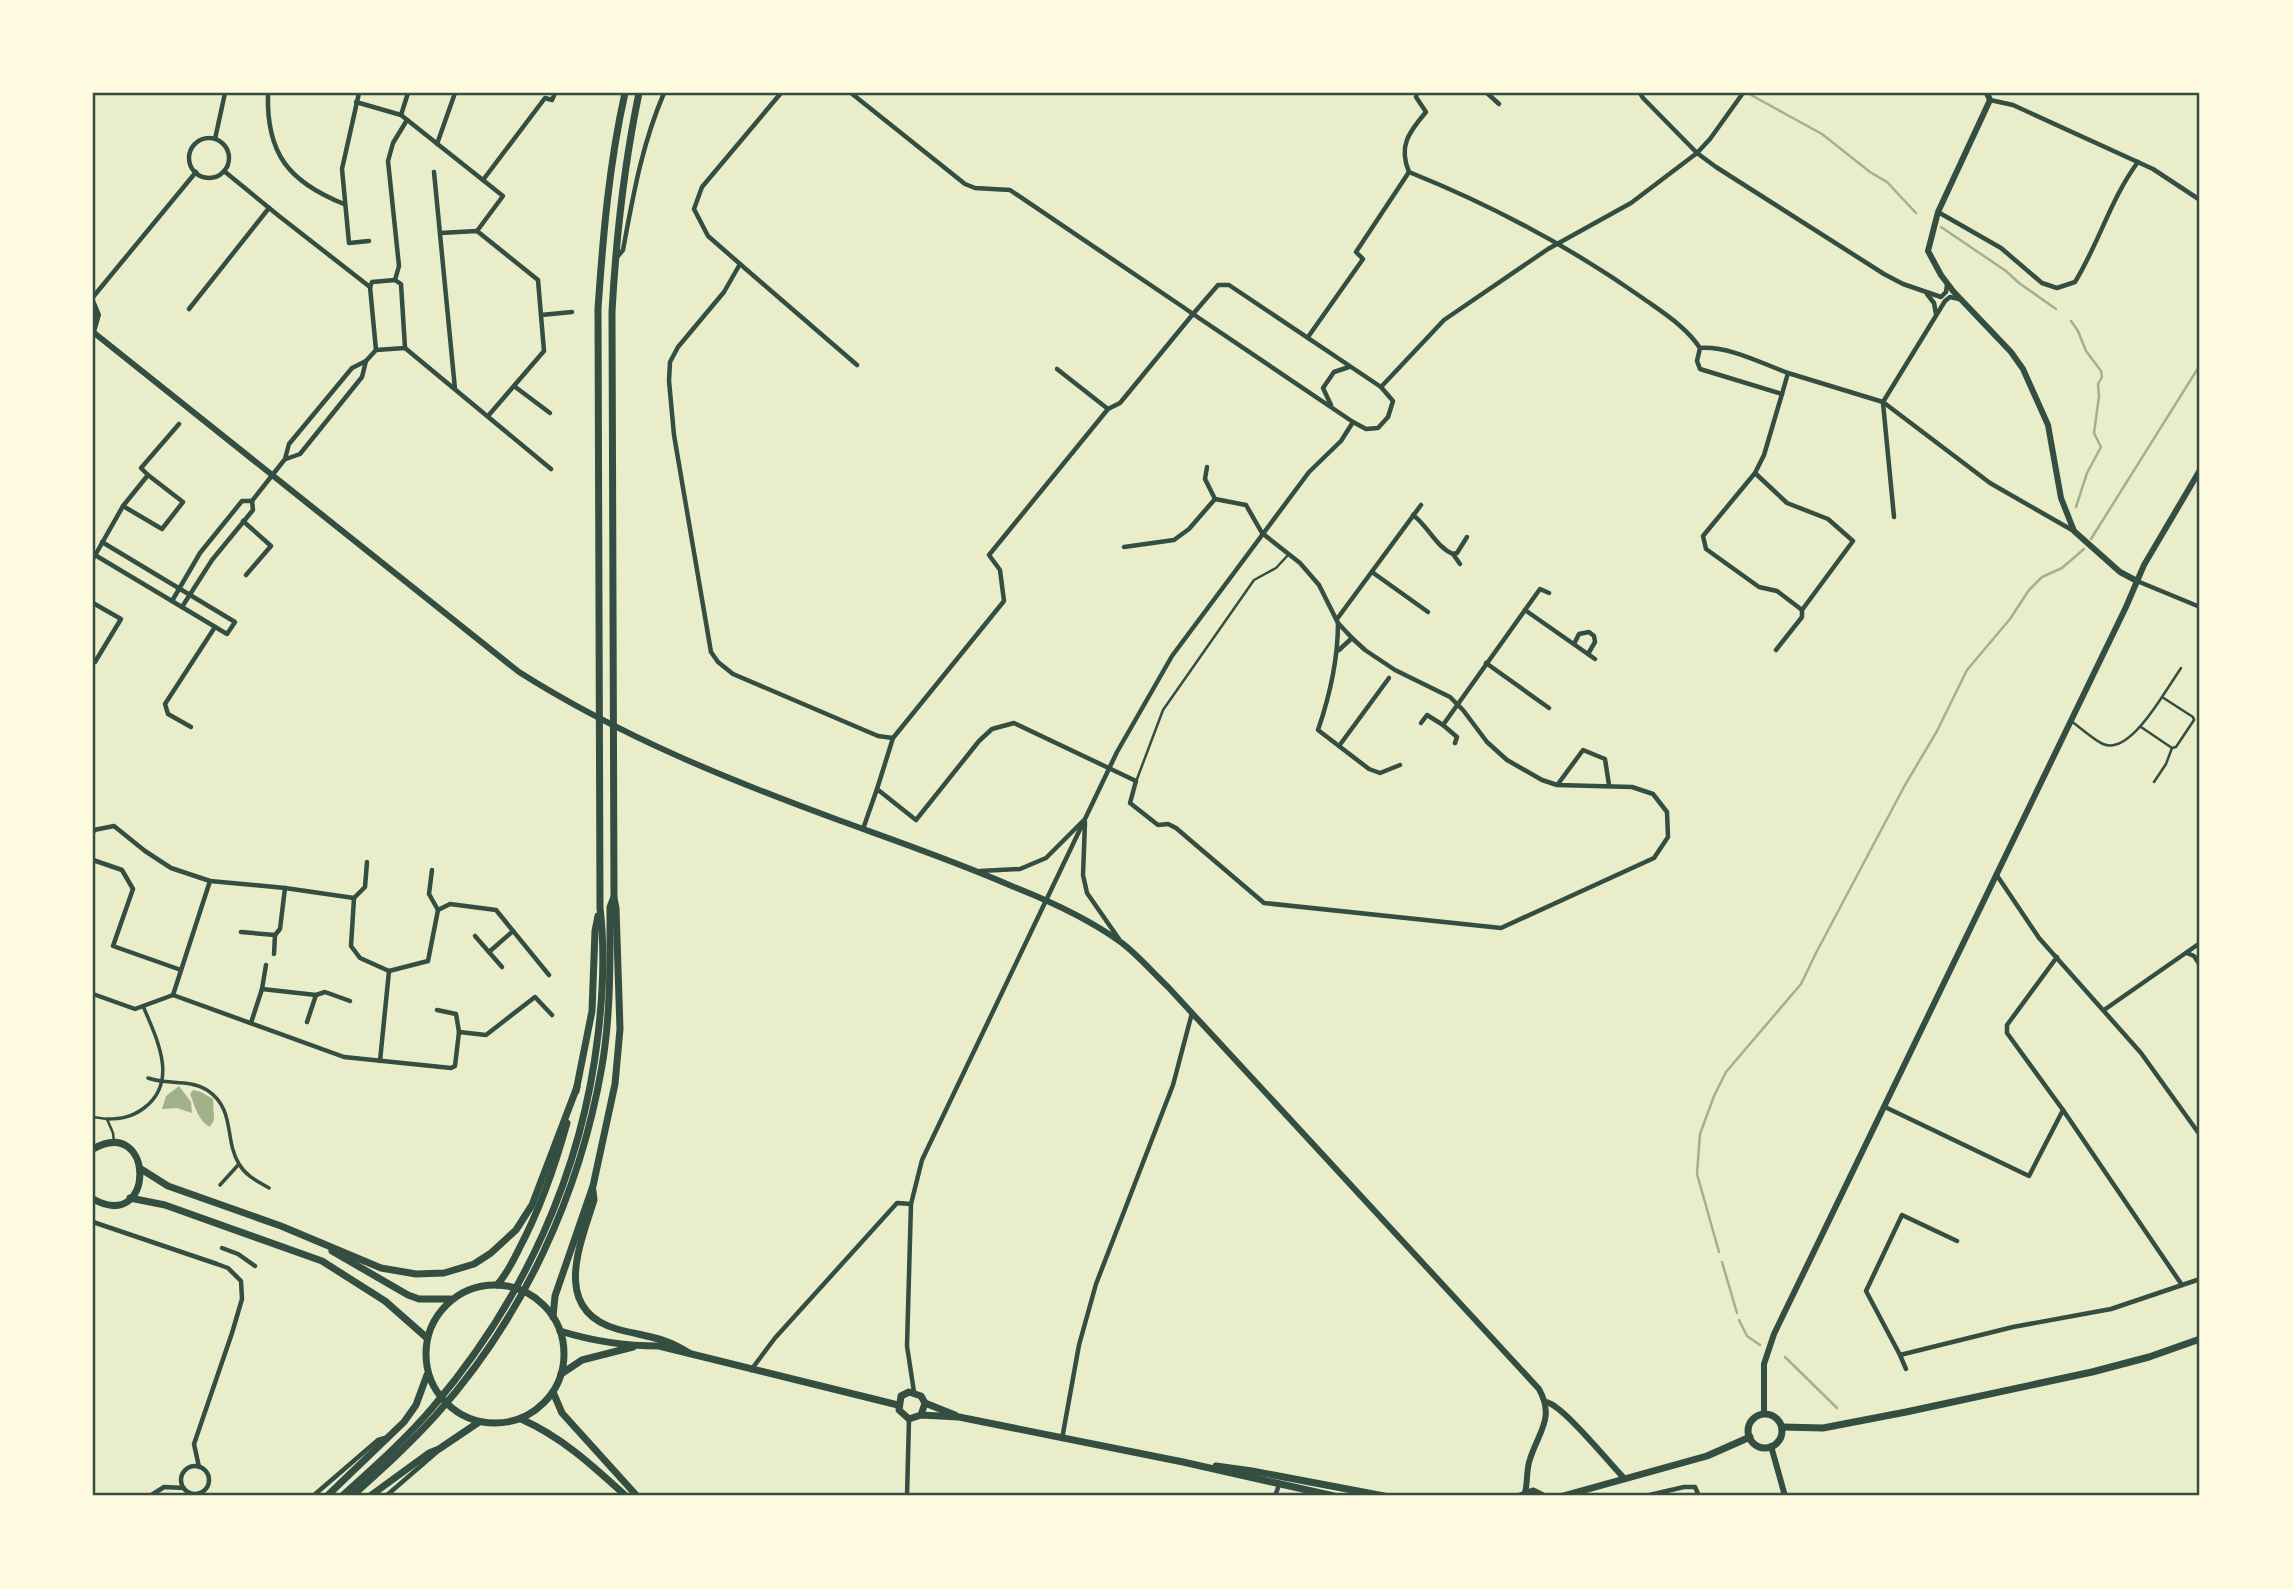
<svg xmlns="http://www.w3.org/2000/svg" width="2293" height="1589" viewBox="0 0 2293 1589" font-family="'Playfair Display',serif">
<style>
.water{fill:#a3b18a}
.lines{fill:none;stroke-linecap:round;stroke-linejoin:round}
.stream{stroke:#a3b18a;stroke-width:2.5}
.service{stroke:#344e41;stroke-width:2.5}
.pedestrian{stroke:#344e41;stroke-width:3.5}
.minor{stroke:#344e41;stroke-width:4.5}
.tertiary{stroke:#344e41;stroke-width:6}
.secondary{stroke:#344e41;stroke-width:7}
.primary{stroke:#344e41;stroke-width:7}
.neatline{fill:none;stroke:#344e41;stroke-width:2.5}
</style>
<rect width="100%" height="100%" fill="#e9edc9"/>
<g class="water">
<polygon points="179,1086 191,1102 192,1113 177,1108 162,1109 166,1096"/>
<path d="M193 1090 201 1092 213 1099 214 1120 210 1127C198 1121 195 1106 190 1094Z"/>
</g>
<g class="lines">
<g class="stream">
<polyline points="1751,95 1822,134 1870,172 1887,182 1916,213"/>
<polyline points="1941,227 2006,271 2019,283 2056,309"/>
<polyline points="2071,321 2078,331 2086,351 2101,371 2102,377 2098,384 2099,396 2094,433 2101,447 2087,473 2076,507"/>
<polyline points="2091,539 2200,365"/>
<polyline points="1719,1252 1697,1174 1700,1134 1714,1096 1726,1072 1801,984 1816,953 1905,785 1937,731 1967,670 2010,619 2029,590 2042,577 2062,568 2084,549"/>
<polyline points="1722,1262 1737,1313"/>
<polyline points="1739,1320 1747,1336 1760,1345"/>
<polyline points="1785,1357 1837,1408"/>
</g>
<g class="service">
<polyline points="2162,697 2181,668"/>
<path d="M2071 721C2081 728 2092 739 2103 744 2125 754 2152 712 2162 697L2193 717 2194 720 2176 747 2172 748 2141 727"/>
<polyline points="1137,779 1163,710 1254,580 1276,568 1289,554"/>
<polyline points="2154,782 2166,764 2172,748"/>
<polyline points="93,1117 107,1119 113,1133 114,1142"/>
</g>
<g class="pedestrian">
<path d="M148 1078C167 1085 189 1079 207 1090 236 1109 224 1140 239 1164 246 1176 257 1181 269 1188"/>
<path d="M107 1119C121 1119 132 1117 144 1108 179 1082 157 1039 143 1006"/>
<polyline points="220,1185 239,1164"/>
</g>
<g class="minor">
<path d="M268 93C266 154 289 182 344 204"/>
<polyline points="359,93 342,169 349,243 369,241"/>
<polyline points="781,93 702,187 694,209 708,236 740,264 724,292 678,347 670,362 669,381 674,435 711,652 718,662 733,674 878,736 893,738"/>
<polyline points="851,93 965,184 975,188 1010,190 1183,307 1193,314 1353,422 1366,429 1378,428 1388,417 1393,401 1381,387 1229,285 1218,285 1193,314 1120,403 1108,409 989,555 1000,570 1004,601 893,738 877,789 916,820 979,741 992,729 1014,723 1136,781 1130,803 1158,825 1168,824 1176,828 1264,903 1501,928 1654,858 1668,837 1667,812 1653,794 1632,787 1557,785 1542,780 1507,760 1487,742 1463,710 1450,697 1395,670 1365,650 1352,638 1338,623 1319,585 1300,563 1262,533 1246,505 1215,499 1205,479 1207,467"/>
<polyline points="1487,93 1499,104"/>
<polyline points="1640,93 1643,98 1697,153 1716,167 1884,274 1903,284 1941,297 1946,292 1947,285"/>
<polyline points="1990,100 2013,105 2153,169 2200,200"/>
<polyline points="356,102 401,115 503,196 477,231"/>
<polyline points="401,115 408,93"/>
<circle cx="209" cy="158" r="20"/>
<polyline points="215,139 225,93"/>
<polyline points="437,144 455,93"/>
<polyline points="224,171 279,216 370,287"/>
<polyline points="434,172 455,389"/>
<path d="M1409 172C1491 205 1572 248 1644 299 1665 314 1686 327 1700 348"/>
<path d="M1409 172C1398 146 1409 132 1426 112L1416 97 1417 93"/>
<polyline points="483,180 545,98 552,100 555,93"/>
<path d="M1938 212 2001 248 2042 283 2057 288 2075 282C2099 243 2111 198 2138 162"/>
<polyline points="440,233 477,231 538,280 544,351 488,416"/>
<path d="M618 256 623 250C633 196 642 144 664 93"/>
<polyline points="740,264 857,365"/>
<polyline points="395,280 399,266 388,161 393,143 407,120"/>
<polyline points="370,287 376,350"/>
<polyline points="370,287 372,282 395,280"/>
<polyline points="1927,294 1934,303 1936,314"/>
<polyline points="93,297 196,172"/>
<polyline points="189,309 269,208"/>
<polyline points="541,315 572,312"/>
<polyline points="1308,337 1363,259 1356,252 1409,172"/>
<polyline points="405,348 551,469"/>
<path d="M1700 348C1729 346 1761 363 1788 373L1782 394 1700 369 1697 361Z"/>
<polyline points="1057,369 1108,409"/>
<polyline points="1788,373 1883,402 1990,483 2072,530"/>
<polyline points="514,386 550,413"/>
<polyline points="1381,387 1444,320 1548,249 1631,203 1697,153 1710,139 1743,93"/>
<polyline points="1883,402 1945,301 1950,297 1959,299"/>
<polyline points="1883,403 1894,517"/>
<polyline points="1331,405 1323,388 1334,372 1349,367"/>
<polyline points="286,459 300,454 362,377 366,361"/>
<polyline points="1755,473 1787,503 1828,519 1853,541 1802,610 1777,591 1759,587 1706,549 1703,536 1755,473 1764,455 1782,394"/>
<polyline points="252,501 285,459 289,444 352,368 366,361 376,350 405,348 401,284 395,280"/>
<polyline points="123,506 162,529 183,502 148,475"/>
<path d="M1413 515C1428 526 1436 547 1453 554L1457 553 1467 537"/>
<polyline points="243,521 271,546 246,575"/>
<polyline points="1124,547 1174,540 1189,529 1215,499"/>
<polyline points="1453,554 1460,564"/>
<polyline points="95,555 227,634 235,622 102,542"/>
<polyline points="93,559 123,506 148,475 141,468 179,424"/>
<polyline points="1372,572 1428,612"/>
<polyline points="2137,581 2200,607"/>
<polyline points="172,601 200,553 242,501 252,501 253,510 212,560 182,607"/>
<polyline points="93,603 121,619 95,662"/>
<polyline points="1525,610 1540,589 1549,593"/>
<polyline points="1337,619 1421,505"/>
<path d="M1338 623C1338 660 1330 695 1318 730L1369 769 1380 773 1400 765"/>
<polyline points="1574,644 1579,634 1589,632 1594,636 1595,642 1588,654"/>
<polyline points="1339,650 1352,638"/>
<polyline points="1776,650 1802,617 1802,610"/>
<polyline points="1486,663 1549,708"/>
<polyline points="1421,723 1427,715 1443,725"/>
<polyline points="191,727 168,714 165,704 215,627"/>
<polyline points="1455,743 1457,737 1443,725 1525,610 1595,659"/>
<polyline points="1339,746 1389,678"/>
<polyline points="1558,784 1583,750 1605,759 1609,785"/>
<polyline points="1085,822 1083,875 1087,893 1119,939"/>
<polyline points="863,829 877,789"/>
<polyline points="93,833 94,830 114,826 145,851 171,868 210,881 285,888 354,898 351,946 360,958 389,971 428,961 438,910 450,904 496,910 549,975"/>
<polyline points="93,860 122,870 133,889 113,946 181,970"/>
<polyline points="432,870 429,894 438,910"/>
<polyline points="980,871 1020,869 1046,858 1083,821"/>
<polyline points="1996,874 2039,938 2141,1053 2200,1135"/>
<polyline points="354,898 365,887 367,862"/>
<polyline points="241,932 275,935 280,929 285,888"/>
<polyline points="475,936 502,967"/>
<polyline points="489,952 513,931"/>
<polyline points="2187,953 2194,956 2200,965"/>
<polyline points="274,954 275,935"/>
<polyline points="2057,957 2007,1025 2007,1033 2063,1110 2182,1285"/>
<polyline points="262,989 316,995 307,1022"/>
<polyline points="93,994 135,1009 173,995 344,1057 451,1068 455,1066 459,1032 486,1035 535,997 552,1015"/>
<polyline points="173,995 210,881"/>
<polyline points="316,995 325,992 350,1001"/>
<polyline points="437,1010 456,1014 459,1032"/>
<polyline points="2104,1010 2200,943"/>
<polyline points="251,1023 262,989 266,965"/>
<polyline points="380,1061 389,971"/>
<polyline points="1885,1107 2029,1176 2063,1110"/>
<polyline points="93,1222 217,1264 228,1268 241,1281 242,1299 232,1333 194,1444 199,1467"/>
<polyline points="1957,1241 1902,1215 1866,1291 1900,1355 2013,1327 2111,1309 2200,1279"/>
<polyline points="222,1248 238,1254 255,1266"/>
<polyline points="1900,1355 1906,1369"/>
<polyline points="751,1370 775,1338 897,1203 911,1204"/>
<polyline points="914,1392 907,1346 911,1204 922,1160 1117,752 1172,656 1309,472 1341,441 1353,422"/>
<polyline points="1062,1439 1079,1345 1096,1284 1173,1085 1192,1013"/>
<circle cx="195" cy="1480" r="14"/>
<polyline points="150,1496 164,1487 184,1488"/>
<polyline points="313,1496 378,1440 385,1438"/>
<polyline points="386,1496 438,1451"/>
<polyline points="907,1496 909,1419"/>
<polyline points="1275,1496 1279,1485"/>
<polyline points="1645,1496 1684,1487 1695,1487 1699,1496"/>
</g>
<g class="tertiary">
<polyline points="1987,93 1990,100 1938,212 1928,251 1941,275 1953,291 2011,352 2023,369 2048,425 2061,498 2074,531 2120,572 2137,581"/>
<polyline points="93,303 98,315 93,332"/>
<path d="M93 332 519 672C620 736 729 780 841 821 899 842 957 862 1014 887 1052 902 1089 919 1122 943 1139 956 1153 973 1168 987L1539 1389C1555 1418 1539 1431 1530 1459 1526 1470 1528 1481 1525 1493"/>
<path d="M1546 1402C1563 1405 1610 1464 1625 1479"/>
<polyline points="1764,1414 1764,1364 1774,1334 2126,607 2144,565 2200,470"/>
<polyline points="1771,1446 1785,1496"/>
</g>
<g class="secondary">
<path d="M560 1331C592 1341 626 1346 659 1346L898 1405"/>
<polyline points="561,1374 582,1360 633,1347"/>
<polyline points="553,1392 562,1413 637,1496"/>
<polyline points="925,1403 955,1415"/>
<circle cx="1765" cy="1431" r="17"/>
<polyline points="921,1415 925,1403 921,1396 909,1392 901,1396 899,1410 909,1419 921,1415 959,1417 1183,1462 1334,1496"/>
<path d="M521 1419C562 1437 593 1466 626 1496"/>
<polyline points="1782,1427 1823,1428 1906,1412 2092,1372 2149,1357 2200,1339"/>
<polyline points="1216,1466 1252,1471 1384,1496"/>
<polyline points="1520,1496 1533,1491 1543,1496"/>
<polyline points="1563,1496 1707,1456 1750,1437"/>
</g>
<g class="primary">
<polyline points="576,1091 592,1011 595,931 598,916"/>
<path d="M93 1149C155 1114 156 1234 93 1199"/>
<polyline points="141,1169 168,1186 281,1226 381,1268 416,1274 444,1273 474,1264 491,1253 516,1230 532,1205 577,1087"/>
<path d="M593 1191 594 1200C580 1245 551 1310 617 1329 646 1337 662 1336 689 1353"/>
<polyline points="130,1198 165,1205 322,1261 385,1301 427,1338"/>
<polyline points="332,1251 408,1295 419,1299 451,1299"/>
<circle cx="495" cy="1354" r="69"/>
<path d="M497 1285C507 1274 513 1261 520 1247 541 1207 555 1166 567 1123"/>
<polyline points="553,1317 555,1296 593,1186 615,1084 620,1029 616,908 614,898"/>
<polyline points="327,1496 404,1422 416,1405 427,1375"/>
<path d="M342 1496C373 1468 405 1440 433 1407 523 1301 582 1174 598 1035 603 993 605 950 600 908L598 309C603 236 609 164 625 93"/>
<path d="M352 1496C381 1470 410 1444 436 1415 523 1318 580 1194 602 1066 611 1013 610 960 610 907L614 897 612 312C616 238 624 165 639 93"/>
<polyline points="370,1496 429,1453 439,1449 479,1422"/>
</g>
</g>
<rect width="2293" height="1589" fill="none" stroke="#fefae0" stroke-width="189"/>
<rect x="94" y="94" width="2104" height="1400" class="neatline"/>
</svg>
